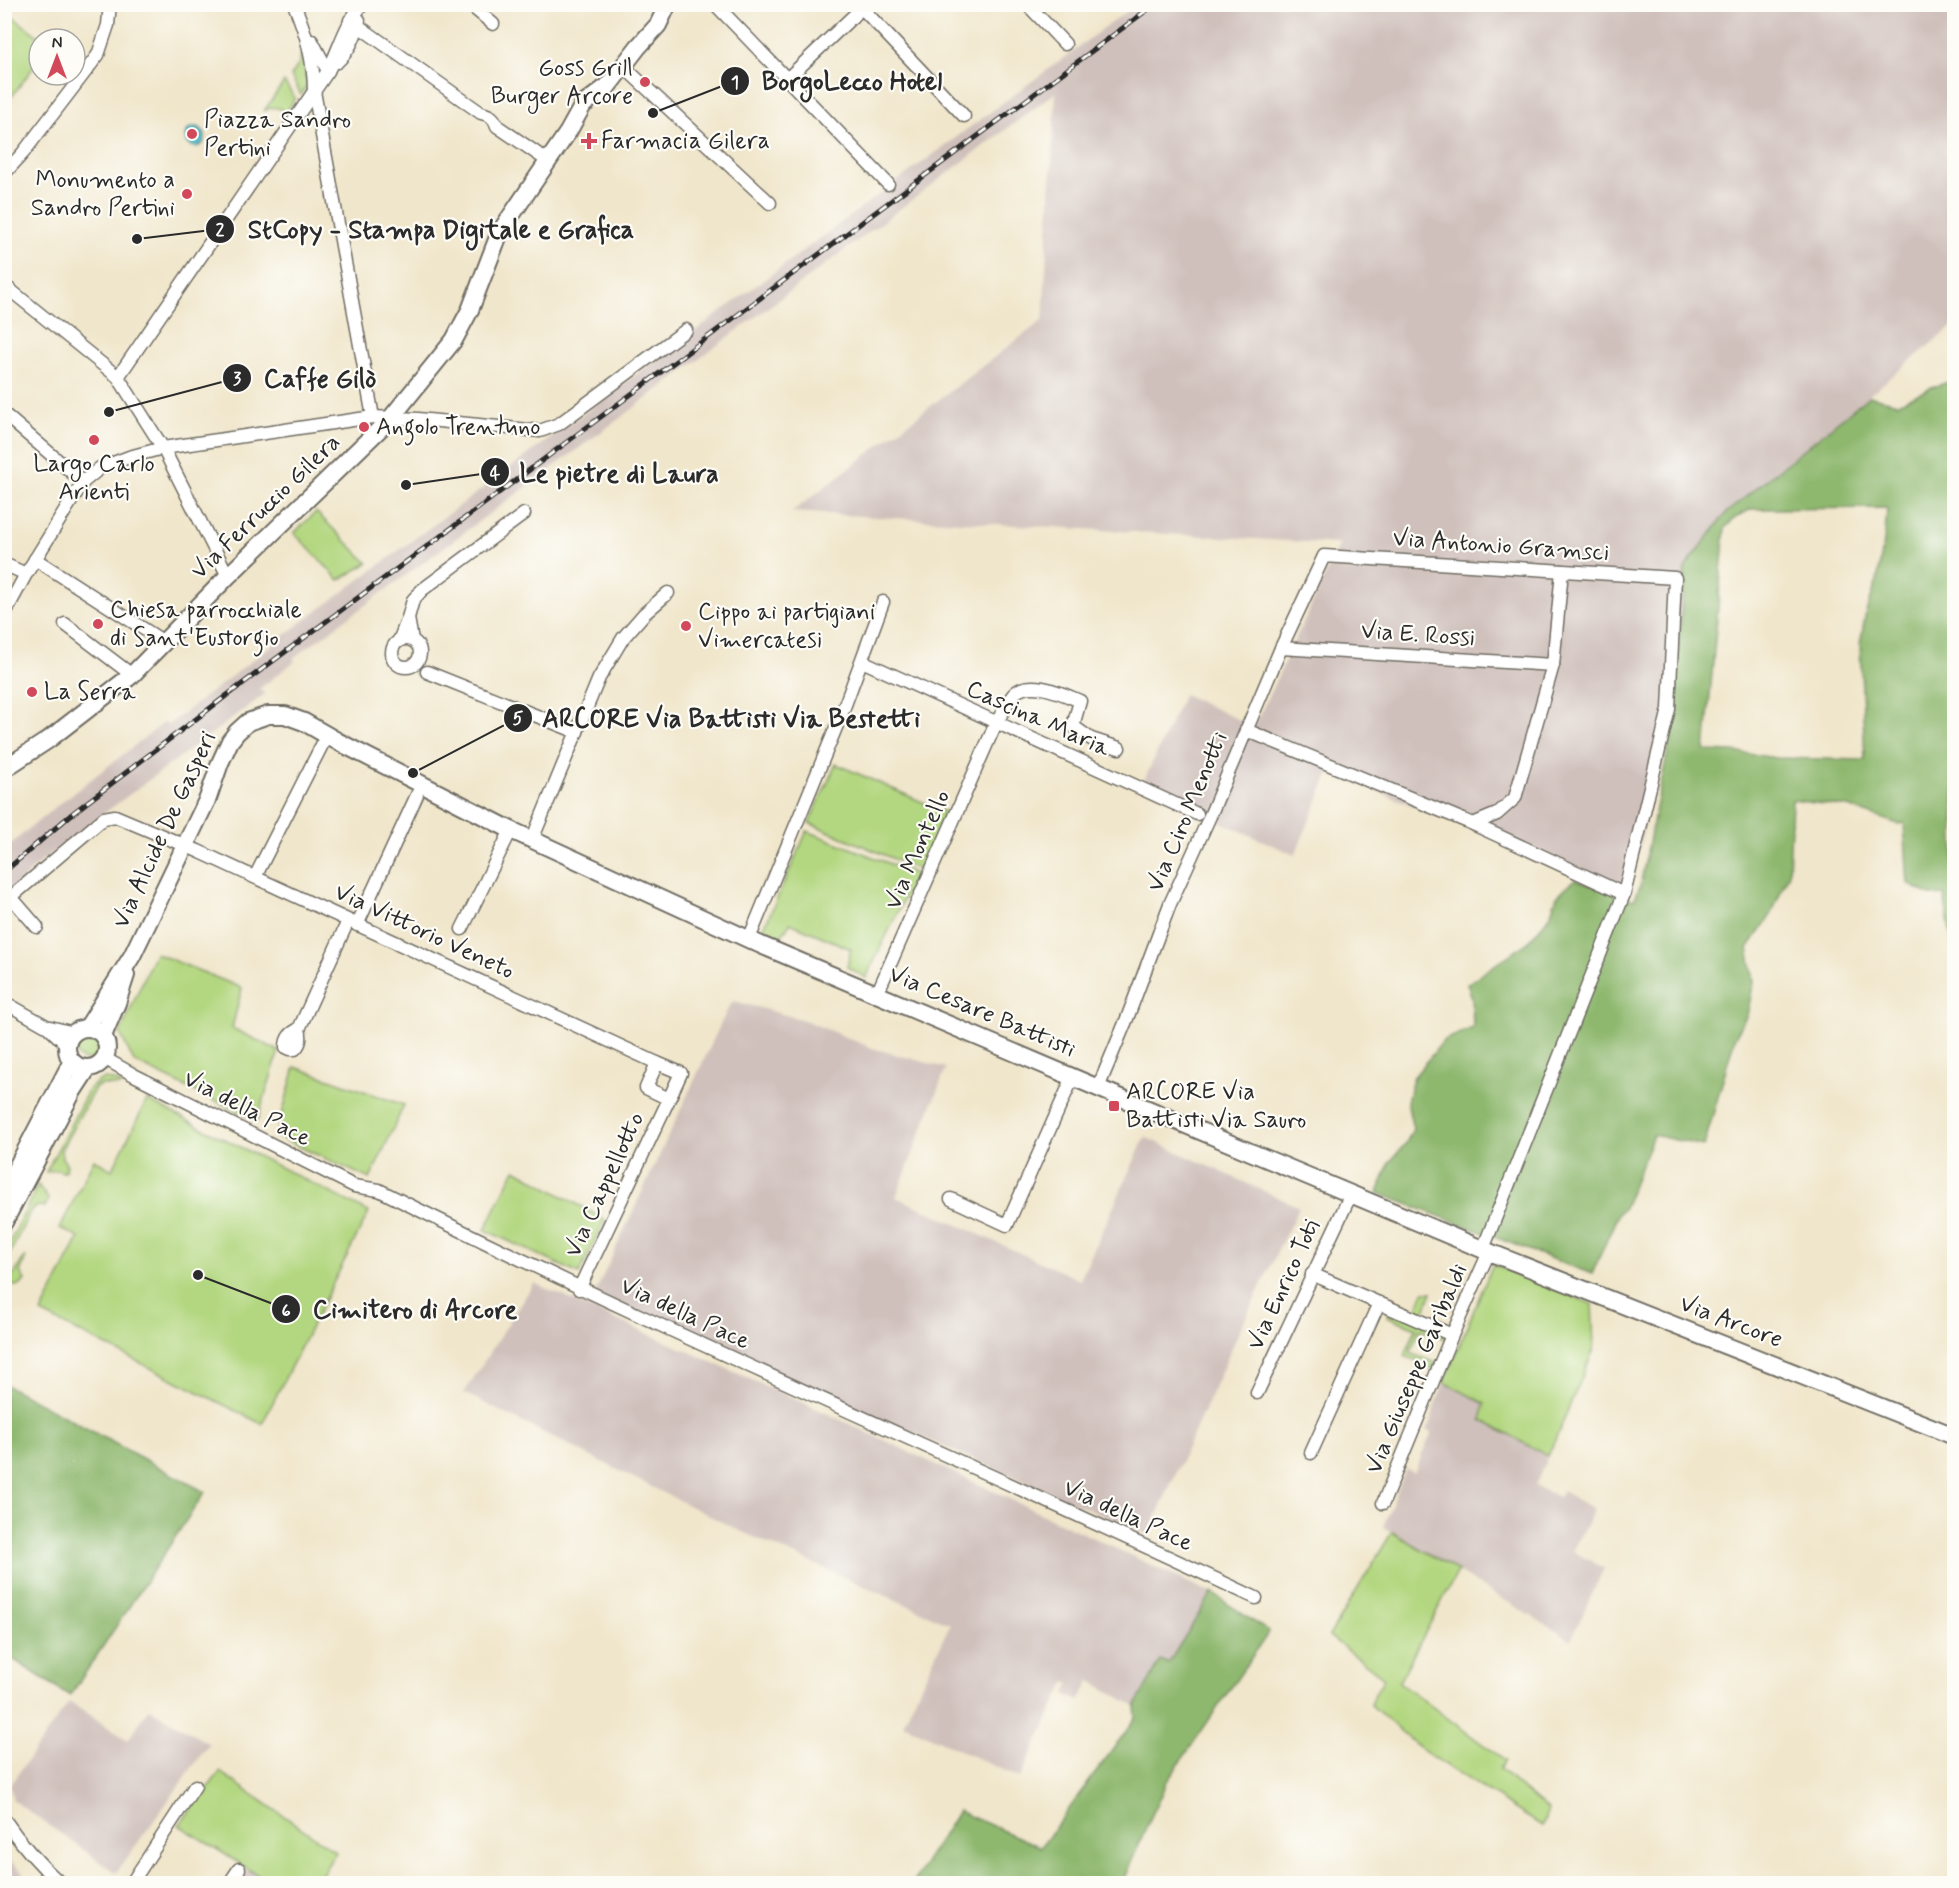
<svg xmlns="http://www.w3.org/2000/svg" width="1959" height="1888" viewBox="0 0 1959 1888" font-family="Mynerve,sans-serif">
<style>
.industrial{fill:#cfc0bb}
.green{fill:#b3d780;stroke:#6f8156;stroke-width:1.5}
.forest{fill:#8eb86e;stroke:#5c724c;stroke-width:1.5;fill-rule:evenodd}
.water{fill:#4ab8c4;stroke:#3a7278;stroke-width:1.5}
.lines{fill:none;stroke-linecap:round;stroke-linejoin:round}
.street-casing{stroke:#706c63;stroke-width:15}
.secondary-casing{stroke:#706c63;stroke-width:20}
.street{stroke:#fff;stroke-width:12}
.secondary{stroke:#fff;stroke-width:16}
.rail-casing{stroke:#2b2b2b;stroke-width:5}
.rail{stroke:#fdfcf7;stroke-width:3;stroke-dasharray:9;stroke-linecap:butt}
.poi-dot{fill:#d1495b;stroke:#fdfcf7;stroke-width:2}
.labels{text-anchor:middle;dominant-baseline:central;stroke-width:4.5;stroke-linejoin:round;paint-order:stroke}
.poi-label{font-size:24px;fill:#2b2b2b;stroke:#fdfcf7;text-anchor:start}
.street-label{font-size:24px;fill:#2b2b2b;stroke:#fdfcf7}
.leader{fill:none;stroke:#2b2b2b;stroke-width:2}
.callout-dot{fill:#2b2b2b;stroke:#fdfcf7;stroke-width:2}
.mark-label{font-size:18px;text-anchor:middle;font-weight:bold;fill:#fff}
.callout-label{font-size:26px;text-anchor:middle;font-weight:bold;fill:#2b2b2b;stroke:#fdfcf7;stroke-width:4.5;stroke-linejoin:round;paint-order:stroke}
</style>
<rect width="100%" height="100%" fill="#fdfcf7"/>
<filter id="ink" filterUnits="userSpaceOnUse"><feTurbulence type="fractalNoise" baseFrequency=".0167" numOctaves="2"/><feDisplacementMap in="SourceGraphic" scale="12" xChannelSelector="R" yChannelSelector="G"/><feConvolveMatrix kernelMatrix="1 2 1 2 8 2 1 2 1" color-interpolation-filters="sRGB"/></filter>
<filter id="wash" filterUnits="userSpaceOnUse"><feTurbulence type="fractalNoise" baseFrequency=".008" numOctaves="4" result="noise"/><feDisplacementMap in="SourceGraphic" scale="24" xChannelSelector="R" yChannelSelector="G"/><feGaussianBlur stdDeviation="1.35" result="paint"/><feColorMatrix in="noise" values="0 0 0 0 0 0 0 0 0 0 0 0 0 0 0 0 0 1.4 0 .05"/><feComposite in="paint" operator="in"/></filter>
<g filter="url(#wash)">
<rect width="100%" height="100%" fill="#f0e6cb"/>
<g class="industrial">
<polygon points="1135,5 1954,5 1954,325 1726,513 1685,568 1673,709 1628,893 1330,772 1295,855 1141,787 1184,694 1254,727 1340,544 792,512 1043,320 1056,92 635,407 293,658 295,661 259,689 265,694 64,843 34,868 5,897 5,849 54,808 165,722 168,725 301,623"/>
<polygon points="734,1001 804,1020 872,1048 946,1068 896,1197 1080,1280 1145,1137 1299,1207 1243,1323 1148,1535 594,1295 729,1006"/>
<polygon points="534,1283 813,1407 1211,1593 1168,1664 1160,1661 1135,1706 1090,1681 1079,1701 1065,1694 1070,1683 1066,1681 1020,1778 903,1724 950,1624 740,1531 464,1393"/>
<polygon points="1444,1382 1485,1404 1481,1420 1548,1456 1535,1486 1559,1497 1563,1491 1594,1510 1572,1551 1604,1568 1571,1640 1383,1527 1406,1469 1414,1473 1432,1432 1427,1430"/>
<polygon points="69,1702 128,1740 149,1708 209,1744 116,1873 13,1800 10,1785"/>
<polygon points="5,1857 29,1878 36,1883 5,1883"/>
<polygon points="248,1868 270,1883 238,1884"/>
</g>
<g class="green">
<polygon points="5,11 42,39 39,39 39,60 6,104 4,103"/>
<polygon points="301,49 307,85 301,95 291,76 300,62"/>
<path d="M284 82 295 98 286 113C278 106 273 106 264 111Z"/>
<polygon points="316,512 368,563 339,580 294,533"/>
<polygon points="836,764 945,812 922,871 809,823"/>
<polygon points="807,831 916,874 866,978 847,967 851,949 790,923 780,938 763,930"/>
<polygon points="155,953 242,988 232,1028 279,1051 257,1121 134,1062 120,1033"/>
<circle cx="87" cy="1048" r="12"/>
<polygon points="295,1067 404,1105 370,1179 276,1136"/>
<path d="M104 1079 113 1080 122 1085C112 1088 106 1081 95 1088L61 1150 62 1158 67 1165 64 1172 57 1170 46 1172 89 1089 99 1081Z"/>
<polygon points="147,1100 369,1212 262,1424 41,1313 79,1238 60,1228 94,1159 112,1170"/>
<polygon points="515,1169 605,1220 579,1274 485,1230"/>
<polygon points="38,1185 48,1199 45,1207 38,1206 31,1210 5,1264 5,1252"/>
<polygon points="24,1257 26,1257 20,1272 25,1280 21,1285 14,1286 7,1281 7,1273 9,1271 12,1276 14,1275"/>
<polygon points="1493,1264 1592,1304 1594,1349 1548,1456 1481,1420 1485,1404 1444,1382"/>
<polygon points="1424,1292 1432,1292 1423,1316 1450,1327 1445,1339 1420,1329 1410,1353 1436,1363 1432,1369 1405,1356 1416,1328 1387,1316 1391,1308 1413,1318"/>
<polygon points="1392,1532 1458,1571 1399,1682 1505,1761 1499,1769 1548,1810 1542,1826 1422,1750 1371,1705 1375,1694 1384,1678 1329,1636"/>
<polygon points="220,1772 336,1852 316,1883 270,1883 179,1825"/>
</g>
<g class="forest">
<path d="M1954 380V956L1944 895 1932 896 1908 884 1904 823 1898 824 1848 807 1792 800 1789 873 1771 915 1748 948 1754 981 1747 1015 1735 1037 1704 1146 1653 1135 1624 1208 1619 1212 1592 1274 1378 1193 1389 1163 1406 1143 1413 1129 1407 1102 1413 1078 1444 1040 1473 1028 1472 998 1467 984 1528 942 1550 916 1557 896 1575 879 1634 900 1640 886 1671 735 1685 568 1726 513 1869 396 1898 403 1931 388ZM1887 508 1885 535 1877 581 1866 612 1860 644 1865 760 1777 758 1733 752 1705 751 1725 528 1735 518 1751 509Z"/>
<polygon points="4,1384 205,1492 70,1696 5,1654"/>
<polygon points="1212,1593 1269,1632 1166,1783 1122,1883 913,1883 958,1811 1041,1847 1136,1718 1135,1706 1161,1660 1168,1664"/>
</g>
<circle class="water" cx="195" cy="137" r="10"/>
</g>
<g filter="url(#ink)">
<g class="lines">
<defs>
<g id="street">
<path d="M294 4C306 33 314 60 314 91L373 417"/>
<polyline points="469,4 493,24"/>
<polyline points="715,4 888,184"/>
<polyline points="858,4 964,116"/>
<polyline points="1027,4 1065,44"/>
<path d="M350 20 481 113C490 115 494 117 497 126L548 161"/>
<polyline points="312,41 328,71"/>
<path d="M337 62C349 51 356 35 359 20"/>
<polyline points="623,66 770,203"/>
<polyline points="787,79 866,4"/>
<polyline points="4,174 23,153 98,55 108,25 110,4"/>
<polyline points="4,285 118,377 163,448 228,576"/>
<path d="M118 377 328 71C340 48 345 23 363 4"/>
<polyline points="4,414 83,482"/>
<polyline points="35,559 164,642"/>
<polyline points="4,564 26,574"/>
<polyline points="4,615 26,574 83,482 100,468 129,457 163,448 373,417 418,419 540,431 559,424 686,330"/>
<polyline points="408,618 413,600 422,590 524,514"/>
<polyline points="65,624 132,675"/>
<circle cx="406" cy="653" r="14"/>
<polyline points="399,641 408,618 412,640"/>
<polyline points="1281,648 1553,665"/>
<polyline points="862,661 1197,814"/>
<polyline points="427,672 577,732"/>
<polyline points="1246,730 1473,824 1624,894"/>
<polyline points="1473,824 1497,814 1515,798 1553,665 1562,571"/>
<polyline points="532,840 599,678 623,638 644,614 668,593"/>
<polyline points="255,877 327,735"/>
<polyline points="11,897 37,927"/>
<polyline points="4,905 11,897 104,818 115,816 198,851 657,1063"/>
<polyline points="357,925 417,795"/>
<polyline points="462,929 511,830"/>
<polyline points="749,939 842,713 883,602"/>
<path d="M877 994 996 723C1002 714 1007 703 1013 695 1028 677 1063 694 1080 701L1073 726 1091 739 1119 748"/>
<polyline points="4,1002 48,1027 67,1045"/>
<polyline points="50,1027 74,1033"/>
<path d="M299 1029C301 1037 301 1043 295 1049H290L286 1047C286 1037 291 1033 299 1029L348 921"/>
<path d="M104 1058 134 1075 354 1186 379 1190C668 1335 964 1460 1256 1598"/>
<polyline points="1098,1088 1128,1016 1170,904 1210,816 1281,648 1324,556 1675,578 1669,709 1624,894 1483,1249"/>
<polyline points="951,1199 1007,1225 1073,1077"/>
<polyline points="1312,1274 1452,1335"/>
<polyline points="579,1289 669,1099 681,1073 657,1063 646,1088 669,1099"/>
<polyline points="1257,1393 1351,1194"/>
<polyline points="1311,1453 1379,1303"/>
<polyline points="1383,1503 1452,1335 1489,1252"/>
<path d="M4 1819C20 1843 40 1865 61 1884"/>
<polyline points="131,1884 195,1786"/>
<polyline points="229,1884 239,1869"/>
</g>
<g id="secondary">
<polyline points="601,95 638,47 658,25 668,4"/>
<polyline points="4,769 48,740 132,675 228,576 391,418 454,340 470,310 500,232 568,132 583,105 605,88"/>
<polyline points="87,1028 132,956 208,798 220,763 230,741 237,732 248,722 268,715 285,715 304,722 337,741 511,830 761,945 1124,1099 1489,1252 1954,1436"/>
<circle cx="87" cy="1048" r="20"/>
<polyline points="103,1036 117,1003 126,975"/>
<polyline points="4,1192 72,1061"/>
<polyline points="4,1222 73,1091 88,1068"/>
</g>
</defs>
<use href="#street" class="street-casing"/>
<use href="#secondary" class="secondary-casing"/>
<use href="#street" class="street"/>
<use href="#secondary" class="secondary"/>
<defs>
<polyline id="rail" points="4,872 73,813 226,696 1155,4"/>
</defs>
<use href="#rail" class="rail-casing"/>
<use href="#rail" class="rail"/>
</g>
</g>
<g class="poi-dot">
<circle cx="645" cy="82" r="6"/>
<circle cx="192" cy="134" r="6"/>
<path d="M586 132h6v6h6v6h-6v6h-6v-6h-6v-6h6z"/>
<circle cx="187" cy="194" r="6"/>
<circle cx="364" cy="427" r="6"/>
<circle cx="94" cy="440" r="6"/>
<circle cx="98" cy="624" r="6"/>
<circle cx="686" cy="626" r="6"/>
<circle cx="32" cy="692" r="6"/>
<rect x="1108" y="1100" width="12" height="12" rx="3"/>
</g>
<g class="labels">
<g class="poi-label">
<text x="633" y="68" text-anchor="end">Goss Grill<tspan x="633" dy="28">Burger Arcore</tspan></text>
<text x="204" y="120">Piazza Sandro<tspan x="204" dy="28">Pertini</tspan></text>
<text x="601" y="141">Farmacia Gilera</text>
<text x="175" y="180" text-anchor="end">Monumento a<tspan x="175" dy="28">Sandro Pertini</tspan></text>
<text x="376" y="427">Angolo Trentuno</text>
<text x="94" y="464" text-anchor="middle">Largo Carlo<tspan x="94" dy="28">Arienti</tspan></text>
<text x="110" y="610">Chiesa parrocchiale<tspan x="110" dy="28">di Sant'Eustorgio</tspan></text>
<text x="698" y="612">Cippo ai partigiani<tspan x="698" dy="28">Vimercatesi</tspan></text>
<text x="44" y="692">La Serra</text>
<text x="1126" y="1092">ARCORE Via<tspan x="1126" dy="28">Battisti Via Sauro</tspan></text>
</g>
<g class="street-label">
<text transform="translate(266 507) rotate(-44)">Via Ferruccio Gilera</text>
<text transform="translate(1501 546) rotate(4)">Via Antonio Gramsci</text>
<text transform="translate(1418 635) rotate(4)">Via E. Rossi</text>
<text transform="translate(1038 719) rotate(24)">Cascina Maria</text>
<text transform="translate(1188 812) rotate(-67)">Via Ciro Menotti</text>
<text transform="translate(165 830) rotate(-65)">Via Alcide De Gasperi</text>
<text transform="translate(918 850) rotate(-66)">Via Montello</text>
<text transform="translate(424 932) rotate(25)">Via Vittorio Veneto</text>
<text transform="translate(982 1012) rotate(23)">Via Cesare Battisti</text>
<text transform="translate(247 1109) rotate(27)">Via della Pace</text>
<text transform="translate(605 1185) rotate(-65)">Via Cappellotto</text>
<text transform="translate(1284 1285) rotate(-65)">Via Enrico Toti</text>
<text transform="translate(685 1314) rotate(25)">Via della Pace</text>
<text transform="translate(1731 1322) rotate(21)">Via Arcore</text>
<text transform="translate(1417 1369) rotate(-67)">Via Giuseppe Garibaldi</text>
<text transform="translate(1128 1516) rotate(25)">Via della Pace</text>
</g>
</g>
<path class="leader" d="M653 113L735 81M137 239L220 229M109 412L237 378M406 485L495 472M413 773L518 718M198 1275L286 1309"/>
<g class="callout-dot">
<circle cx="653" cy="113" r="6"/>
<circle cx="137" cy="239" r="6"/>
<circle cx="109" cy="412" r="6"/>
<circle cx="406" cy="485" r="6"/>
<circle cx="413" cy="773" r="6"/>
<circle cx="198" cy="1275" r="6"/>
<circle cx="735" cy="81" r="15"/>
<circle cx="220" cy="229" r="15"/>
<circle cx="237" cy="378" r="15"/>
<circle cx="495" cy="472" r="15"/>
<circle cx="518" cy="718" r="15"/>
<circle cx="286" cy="1309" r="15"/>
</g>
<g class="mark-label">
<text x="735" y="88">1</text>
<text x="220" y="235">2</text>
<text x="237" y="384">3</text>
<text x="495" y="479">4</text>
<text x="518" y="724">5</text>
<text x="286" y="1316">6</text>
</g>
<g class="callout-label">
<text x="852" y="90">BorgoLecco Hotel</text>
<text x="441" y="238">StCopy - Stampa Digitale e Grafica</text>
<text x="320" y="387">Caffe Gilò</text>
<text x="619" y="482">Le pietre di Laura</text>
<text x="731" y="727">ARCORE Via Battisti Via Bestetti</text>
<text x="415" y="1318">Cimitero di Arcore</text>
</g>
<rect width="1959" height="1888" fill="none" stroke="#fdfcf7" stroke-width="24"/>
<g transform="translate(57 57)"><circle r="28" fill="#fdfcf7" stroke="#a9a8a5" stroke-width="1.5"/>
<path d="M0-4.5L10 22L0 15L-10 22Z" fill="#d1495b"/>
<text y="-9" font-size="16" font-weight="bold" text-anchor="middle" fill="#2b2b2b">N</text>
</g>
</svg>
